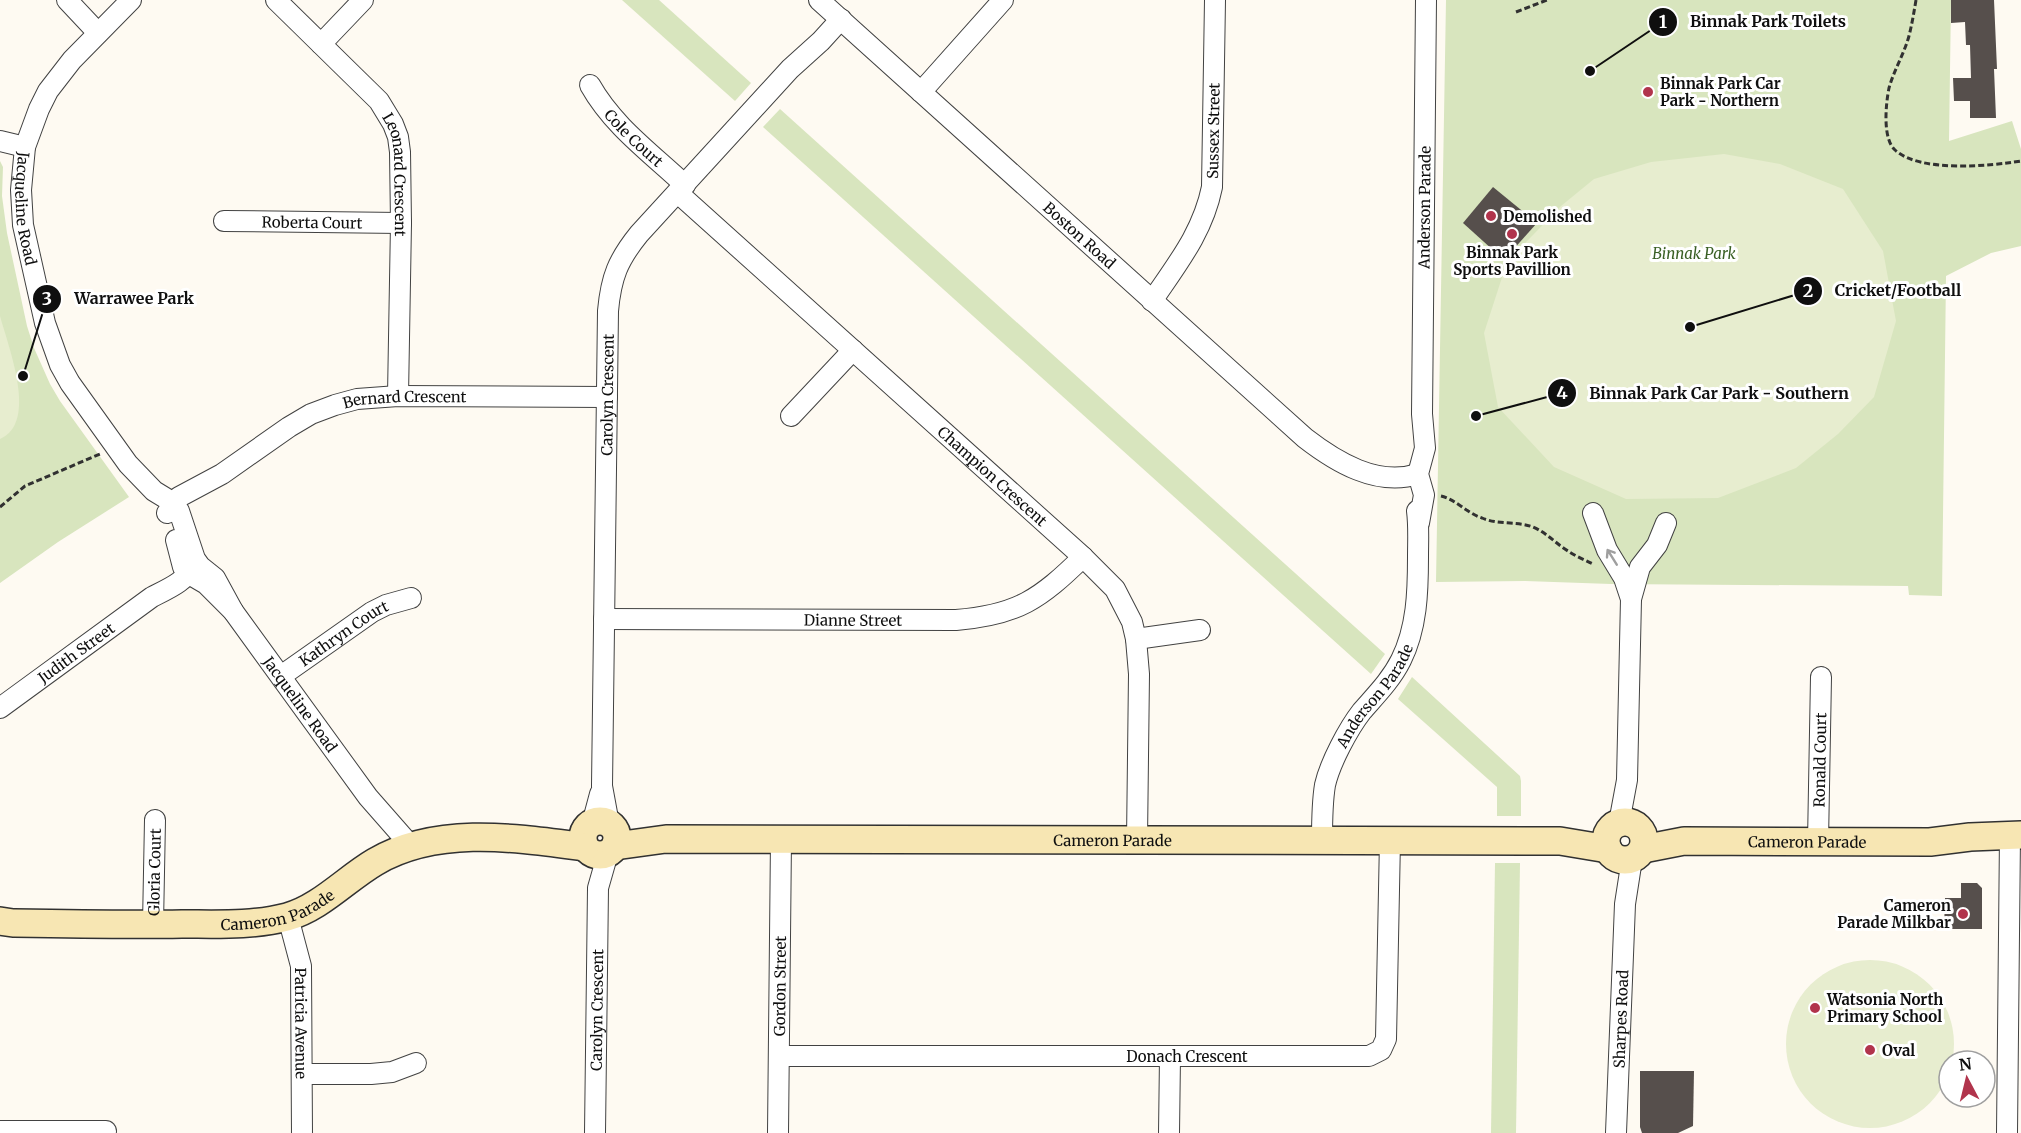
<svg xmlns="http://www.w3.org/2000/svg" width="2021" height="1133" viewBox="0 0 2021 1133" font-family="Merriweather,serif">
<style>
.green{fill:#d8e5be}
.pitch{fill:#e7edcf}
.building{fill:#564f4c}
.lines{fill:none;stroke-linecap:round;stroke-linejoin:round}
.street-casing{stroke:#424242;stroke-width:22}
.secondary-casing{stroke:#313131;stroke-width:30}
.path{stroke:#313131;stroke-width:3;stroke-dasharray:6 3;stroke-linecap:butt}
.street{stroke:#fff;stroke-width:20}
.secondary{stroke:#f7e6b3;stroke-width:27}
.oneway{stroke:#9f9f9f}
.poi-dot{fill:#b1344c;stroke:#fff;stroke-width:2}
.labels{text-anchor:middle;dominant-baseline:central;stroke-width:6;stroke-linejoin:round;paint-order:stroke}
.poi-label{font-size:15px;font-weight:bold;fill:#0f0f0f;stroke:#fff;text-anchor:start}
.street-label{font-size:15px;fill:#0f0f0f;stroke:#fff}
.park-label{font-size:15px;font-style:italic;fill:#3a6025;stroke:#fff}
.leader{fill:none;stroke:#0f0f0f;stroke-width:2}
.callout-dot{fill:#0f0f0f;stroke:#fff;stroke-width:2}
.mark-label{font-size:18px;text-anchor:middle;font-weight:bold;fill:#fff}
.callout-label{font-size:16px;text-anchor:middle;font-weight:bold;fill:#0f0f0f;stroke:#fff;stroke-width:6;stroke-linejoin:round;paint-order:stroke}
</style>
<rect width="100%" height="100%" fill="#fefaf2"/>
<g class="green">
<polygon points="622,0 659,0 751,83 735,101"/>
<polygon points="1446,0 1951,0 1949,141 2012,121 2021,149 2021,246 1991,253 1946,276 1942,596 1909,595 1908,586 1611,584 1525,581 1436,582"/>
<polygon points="780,109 1385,654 1371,674 763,127"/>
<polygon points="0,161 3,167 2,196 7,233 27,326 34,348 50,384 60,401 129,497 58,542 0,583"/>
<polygon points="1412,677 1520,776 1521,781 1521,816 1497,816 1497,787 1398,699"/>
<polygon points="1495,863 1520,863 1516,1133 1491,1133"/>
</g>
<g class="pitch">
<polygon points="1724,154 1780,164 1843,189 1883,251 1896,321 1874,397 1838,434 1796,468 1718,498 1626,499 1554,467 1498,407 1484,333 1507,262 1561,206 1594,179 1651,162"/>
<path d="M0 316C8 346 39 423 0 439Z"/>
<circle cx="1870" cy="1044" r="84"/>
</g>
<g class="building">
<polygon points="1951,0 1994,0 1997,69 1994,69 1996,118 1970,118 1970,101 1954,101 1953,78 1971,78 1970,45 1966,45 1965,22 1951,23"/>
<polygon points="1493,187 1537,223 1504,260 1463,223"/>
<polygon points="1961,883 1977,883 1982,888 1982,929 1944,929 1945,898 1961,898"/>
<polygon points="1640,1071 1694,1071 1693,1126 1678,1133 1642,1133 1640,1127"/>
</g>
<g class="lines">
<defs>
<g id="street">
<polyline points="67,0 98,33"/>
<path id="s1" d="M131 0 72 60 48 91 39 109 25 147 21 190 23 225 45 323 60 365 70 383 128 464 154 491 172 502 179 511 195 559 200 566 215 578 233 611"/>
<path id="s2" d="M276 0 379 101 393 124 398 137 400 152 401 223 398 396"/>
<path id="s3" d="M819 0 1305 438C1336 462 1377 487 1418 474"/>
<polyline points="321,44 363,0"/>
<path id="s4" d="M590 85C613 126 651 153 685 185"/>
<polyline points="921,92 1003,0"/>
<polyline points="0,141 25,147"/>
<path id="s5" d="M678 193 1083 557 1115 589 1132 622 1136 639 1139 674 1137 840"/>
<path id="s6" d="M224 221 401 223"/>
<path id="s7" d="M1152 301C1177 264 1203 232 1212 187L1215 0"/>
<polyline points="791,416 853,350"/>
<path id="s8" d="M167 513 179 497 222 474 289 427 311 414 335 405 357 399 398 396 607 397"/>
<polyline points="1593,513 1607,550 1624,578 1631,599"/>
<path id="s9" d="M1419 523 1424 495 1418 474 1425 448 1422 414 1426 0"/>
<path id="s10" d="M176 540 183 567 189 574 206 584 233 611 368 797 411 846"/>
<path id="s11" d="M604 619 956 620C1018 615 1040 599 1083 557"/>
<polyline points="1136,639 1200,630"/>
<path id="s12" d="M281 676 372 612 386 605 411 598"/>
<path id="s13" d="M0 708 152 597C170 588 185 582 195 564"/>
<polyline points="1619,823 1627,780 1631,599 1640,567 1657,545 1666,523"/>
<polyline points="592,824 600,794"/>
<path id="s14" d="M609 824 602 786 608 311C611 277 618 260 639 234L790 69 821 41 841 19"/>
<path id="s15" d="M1322 840C1322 822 1322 803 1325 785 1330 763 1348 729 1362 711 1376 695 1391 680 1401 660 1417 628 1418 592 1418 557 1418 542 1419 526 1417 511"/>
<path id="s16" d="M1818 842 1821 677"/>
<path id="s17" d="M288 917 301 966 302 1133"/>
<path id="s18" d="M153 924 155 820"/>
<path id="s19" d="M779 1056H1369L1381 1050 1386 1039 1390 840"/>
<polyline points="302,1074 371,1074 392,1072 416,1063"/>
<polyline points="0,1131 106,1131"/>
<path id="s20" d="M595 1133 598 888 608 853"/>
<path id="s21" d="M778 1133 781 839"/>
<polyline points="1169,1133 1170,1057"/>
<path id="s22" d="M1616 1133 1625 904 1632 859"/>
<polyline points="2007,1133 2010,835"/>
</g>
<g id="secondary">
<circle cx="600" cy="838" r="17"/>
<circle cx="1625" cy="841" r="19"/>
<path id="s23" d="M615 846 666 839 1560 841 1608 849"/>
<path id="s24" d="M1643 849 1684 841 1930 842 1970 837 2021 835"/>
<path id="s25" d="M0 921 13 923C70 924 126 925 182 924 216 924 253 926 287 917 320 908 346 879 375 862 438 825 517 838 585 847"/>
</g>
</defs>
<use href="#street" class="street-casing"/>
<use href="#secondary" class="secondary-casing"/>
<g class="path">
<path d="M1916 0C1914 12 1912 24 1909 36 1904 54 1894 70 1889 88 1886 103 1882 138 1895 150 1920 173 1990 166 2021 161"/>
<polyline points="1516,12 1547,0"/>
<path d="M1441 496C1455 499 1467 513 1482 518 1498 525 1517 521 1533 527 1547 533 1555 543 1568 551 1575 556 1585 560 1593 564"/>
<polyline points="0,507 25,486 100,454"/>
</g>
<use href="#street" class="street"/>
<use href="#secondary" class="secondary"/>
</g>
<defs><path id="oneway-shaft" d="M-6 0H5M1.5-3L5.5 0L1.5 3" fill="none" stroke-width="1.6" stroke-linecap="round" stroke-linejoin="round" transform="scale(1.5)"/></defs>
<use class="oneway" href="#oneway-shaft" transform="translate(1612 557) rotate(-122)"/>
<g class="poi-dot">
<circle cx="1648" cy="92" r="6"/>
<circle cx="1491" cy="216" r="6"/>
<circle cx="1512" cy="234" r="6"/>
<circle cx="1963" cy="914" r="6"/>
<circle cx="1815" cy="1008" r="6"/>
<circle cx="1870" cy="1050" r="6"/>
</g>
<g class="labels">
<g class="poi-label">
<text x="1660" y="83">Binnak Park Car<tspan x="1660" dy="17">Park - Northern</tspan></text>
<text x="1503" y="216">Demolished</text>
<text x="1512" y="252" text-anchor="middle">Binnak Park<tspan x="1512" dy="17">Sports Pavillion</tspan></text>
<text x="1951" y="905" text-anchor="end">Cameron<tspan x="1951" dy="17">Parade Milkbar</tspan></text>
<text x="1827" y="999">Watsonia North<tspan x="1827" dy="17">Primary School</tspan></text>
<text x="1882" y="1050">Oval</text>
</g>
<g class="street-label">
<text stroke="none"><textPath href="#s7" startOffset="186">Sussex Street</textPath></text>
<text stroke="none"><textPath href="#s4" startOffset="69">Cole Court</textPath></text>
<text stroke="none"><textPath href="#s2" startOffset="222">Leonard Crescent</textPath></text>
<text stroke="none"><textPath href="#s9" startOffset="318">Anderson Parade</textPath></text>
<text stroke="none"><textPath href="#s1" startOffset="246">Jacqueline Road</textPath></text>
<text stroke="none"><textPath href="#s6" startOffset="88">Roberta Court</textPath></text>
<text stroke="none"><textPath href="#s3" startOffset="351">Boston Road</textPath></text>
<text stroke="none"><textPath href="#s14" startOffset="430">Carolyn Crescent</textPath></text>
<text stroke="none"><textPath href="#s8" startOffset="272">Bernard Crescent</textPath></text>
<text stroke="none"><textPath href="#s5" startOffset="423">Champion Crescent</textPath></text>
<text stroke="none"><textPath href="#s11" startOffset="249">Dianne Street</textPath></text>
<text stroke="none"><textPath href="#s12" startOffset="76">Kathryn Court</textPath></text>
<text stroke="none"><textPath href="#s13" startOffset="94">Judith Street</textPath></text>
<text stroke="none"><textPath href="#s15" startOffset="158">Anderson Parade</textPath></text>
<text stroke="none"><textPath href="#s10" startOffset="210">Jacqueline Road</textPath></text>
<text stroke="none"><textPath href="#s16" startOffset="82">Ronald Court</textPath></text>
<text stroke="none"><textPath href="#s23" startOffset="498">Cameron Parade</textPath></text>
<text stroke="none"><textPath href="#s24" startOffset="165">Cameron Parade</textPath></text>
<text stroke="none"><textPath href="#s18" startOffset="52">Gloria Court</textPath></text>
<text stroke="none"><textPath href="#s25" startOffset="280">Cameron Parade</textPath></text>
<text stroke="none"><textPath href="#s21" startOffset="147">Gordon Street</textPath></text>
<text stroke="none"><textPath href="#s20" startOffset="123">Carolyn Crescent</textPath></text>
<text stroke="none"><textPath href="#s22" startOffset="114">Sharpes Road</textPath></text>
<text stroke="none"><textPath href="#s17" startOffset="108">Patricia Avenue</textPath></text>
<text stroke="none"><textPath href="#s19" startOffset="408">Donach Crescent</textPath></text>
</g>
<g class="park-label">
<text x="1694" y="253">Binnak Park</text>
</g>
</g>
<path class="leader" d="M1590 71L1663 22M1690 327L1808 291M23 376L47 299M1476 416L1562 393"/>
<g class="callout-dot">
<circle cx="1590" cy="71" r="6"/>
<circle cx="1690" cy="327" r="6"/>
<circle cx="23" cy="376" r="6"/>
<circle cx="1476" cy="416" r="6"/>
<circle cx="1663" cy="22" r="15"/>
<circle cx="1808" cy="291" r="15"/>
<circle cx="47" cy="299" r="15"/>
<circle cx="1562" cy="393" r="15"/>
</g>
<g class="mark-label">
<text x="1663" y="28">1</text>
<text x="1808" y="297">2</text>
<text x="47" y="305">3</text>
<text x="1562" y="399">4</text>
</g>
<g class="callout-label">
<text x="1768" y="27">Binnak Park Toilets</text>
<text x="1898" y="296">Cricket/Football</text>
<text x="134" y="304">Warrawee Park</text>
<text x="1719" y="399">Binnak Park Car Park - Southern</text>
</g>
<g transform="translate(1967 1079) rotate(353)"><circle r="28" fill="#ffffff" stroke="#9f9f9f" stroke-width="1.5"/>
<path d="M0-4.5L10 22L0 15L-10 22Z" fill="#b1344c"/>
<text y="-9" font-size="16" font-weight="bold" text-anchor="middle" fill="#0f0f0f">N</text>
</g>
</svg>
